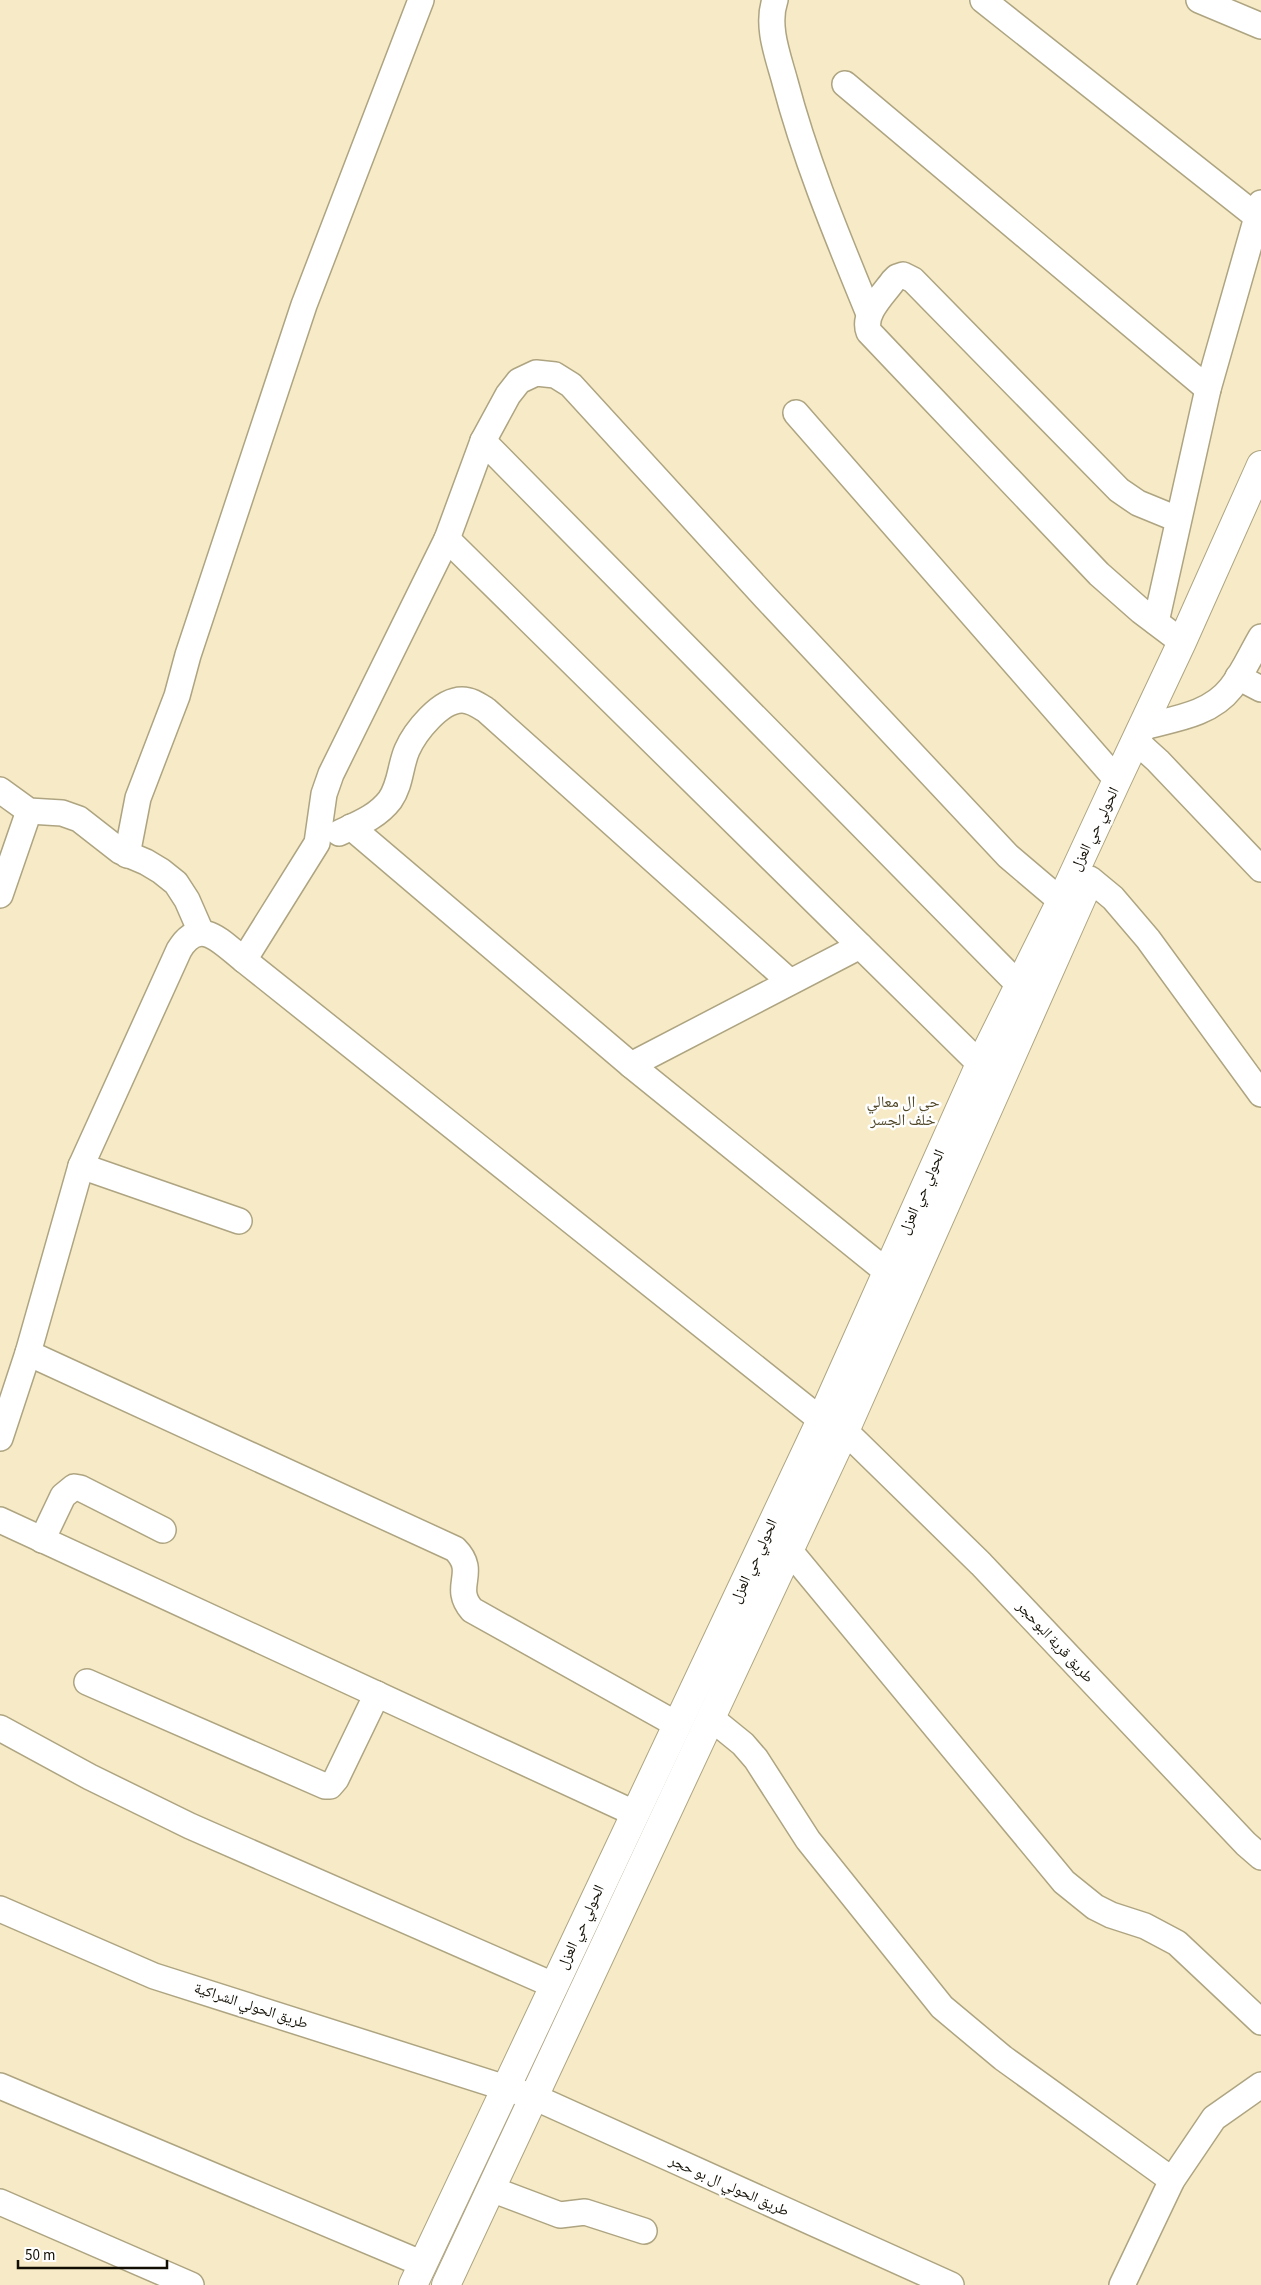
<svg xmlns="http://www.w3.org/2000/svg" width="1261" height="2285" viewBox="0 0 1261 2285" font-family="'Source Sans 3','Noto Naskh Arabic',sans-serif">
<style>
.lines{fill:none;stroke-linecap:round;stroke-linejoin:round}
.minor-casing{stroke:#aea481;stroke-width:28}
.highway-casing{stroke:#aea481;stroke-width:30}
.minor{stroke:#fff;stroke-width:25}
.highway{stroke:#fff;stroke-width:28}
.labels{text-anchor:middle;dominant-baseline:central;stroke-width:5;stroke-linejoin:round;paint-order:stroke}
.street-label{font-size:15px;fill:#110d02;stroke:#fff}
.neighbourhood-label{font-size:16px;fill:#504727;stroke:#fff}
</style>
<rect width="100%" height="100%" fill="#f6ebc6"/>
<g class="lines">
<defs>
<g id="minor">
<path d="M775 0C766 26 778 56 785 82 806 162 838 238 869 314"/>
<polyline points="983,0 1256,216"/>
<polyline points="1199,0 1261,26"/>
<polyline points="845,84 1208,389"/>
<polyline points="796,413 1117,780"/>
<polyline points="483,441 1018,984"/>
<path d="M1177 519 1138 503 1119 490 913 280 903 275 897 277 893 281C883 295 862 314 869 332L1099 574 1141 611 1182 642"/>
<polyline points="447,539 980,1064"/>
<polyline points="1156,622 1208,389 1261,203"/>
<polyline points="1238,677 1261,689"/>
<path d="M1143 727C1173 719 1210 715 1231 688 1243 673 1251 654 1261 637"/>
<polyline points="1136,741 1158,761 1261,869"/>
<polyline points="0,790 29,811 62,813 79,819 120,851 146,862 161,871 176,883 187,900 201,932"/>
<polyline points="351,827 631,1065 886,1271"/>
<path d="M339 833C358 824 377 817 390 800 401 784 400 766 407 750 415 732 440 700 462 700 471 700 478 705 486 710L789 981"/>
<polyline points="127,855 138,798 177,696 188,655 304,305 421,0"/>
<polyline points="1090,879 1113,898 1148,939 1261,1094"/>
<polyline points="0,895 29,811"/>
<polyline points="244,960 317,843 324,794 331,774 447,539 483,441 508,395 519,381 536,373 555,375 571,385 766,598 1008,856 1061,901"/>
<polyline points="631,1065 860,946"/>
<polyline points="81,1166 239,1221"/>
<path d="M28 1353 455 1549C479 1573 451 1586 472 1610L676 1724"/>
<polyline points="845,1431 981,1564 1246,1844 1261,1857"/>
<path d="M0 1438 28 1353 81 1166 179 950C200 915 222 943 244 960L821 1420"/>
<polyline points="0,1520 634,1813"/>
<polyline points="42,1540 63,1496 74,1487 80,1488 163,1530"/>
<polyline points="789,1550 1064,1882 1095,1907 1111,1915 1145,1926 1177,1943 1261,2022"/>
<polyline points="87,1682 325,1786 330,1786 336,1779 377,1694"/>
<polyline points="711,1718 743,1744 756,1759 808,1840 942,2007 1003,2058 1172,2180"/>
<polyline points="0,1728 90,1777 190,1826 553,1985"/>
<polyline points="0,1909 154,1976 534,2097 951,2285"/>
<polyline points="0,2086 423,2264"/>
<polyline points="491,2189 560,2215 585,2212 644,2231"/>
<polyline points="0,2202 191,2285"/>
<polyline points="1122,2285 1172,2180 1214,2118 1261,2085"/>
</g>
<g id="highway">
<polyline points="413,2285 821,1420 980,1064 1061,901 1117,780 1182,642 1261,465"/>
<polyline points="446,2285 845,1431 1083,895"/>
</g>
</defs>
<use href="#minor" class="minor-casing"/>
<use href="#highway" class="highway-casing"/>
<use href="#minor" class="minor"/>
<use href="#highway" class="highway"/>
</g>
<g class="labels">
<g class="street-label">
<text transform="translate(1095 829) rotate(-64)">الحولي حي العزل</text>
<text transform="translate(922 1192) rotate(-66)">الحولي حي العزل</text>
<text transform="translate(754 1561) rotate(-65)">الحولي حي العزل</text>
<text transform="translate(1055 1642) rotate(47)">طريق قرية البوحجر</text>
<text transform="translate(581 1927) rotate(-65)">الحولي حي العزل</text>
<text transform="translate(251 2006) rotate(18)">طريق الحولي الشراكية</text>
<text transform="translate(729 2186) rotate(24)">طريق الحولي ال بو حجر</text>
</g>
<g class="neighbourhood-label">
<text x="903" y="1102">حي ال معالي<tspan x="903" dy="18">خلف الجسر</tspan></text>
</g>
</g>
<path d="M18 2260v8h149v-8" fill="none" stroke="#110d02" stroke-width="2.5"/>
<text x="25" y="2260" font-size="15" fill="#110d02" stroke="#ffffff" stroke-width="4" paint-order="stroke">50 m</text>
</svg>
